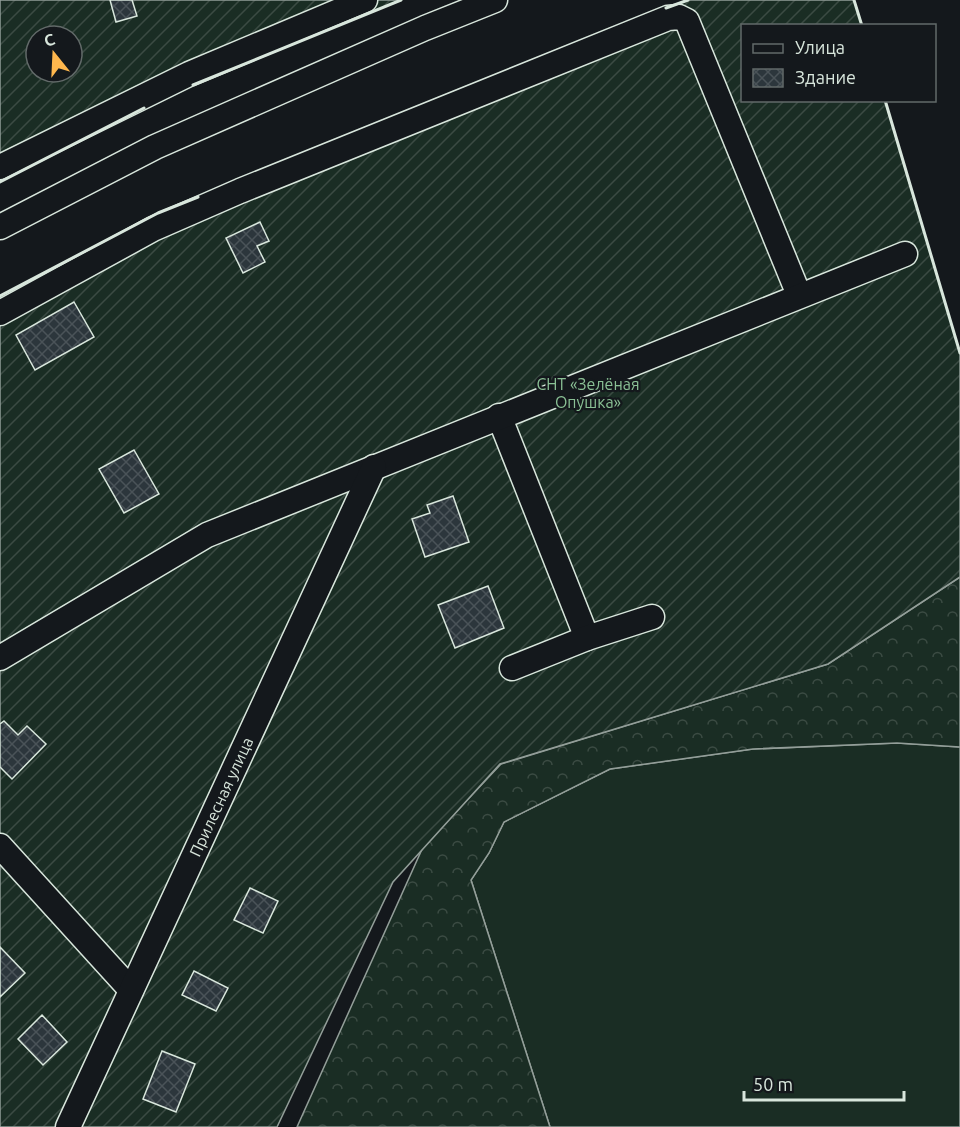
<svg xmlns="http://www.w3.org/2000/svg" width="960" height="1127" viewBox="0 0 960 1127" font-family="Ubuntu,sans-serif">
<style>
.grass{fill:#1a2d24;stroke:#939e99;stroke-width:1.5}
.forest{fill:url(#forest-crowns);stroke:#939e99;stroke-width:1.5}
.garden{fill:url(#garden-furrows);stroke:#939e99;stroke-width:1.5;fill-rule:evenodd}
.building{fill:url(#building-cross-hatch);stroke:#d8e6dc;stroke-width:1.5}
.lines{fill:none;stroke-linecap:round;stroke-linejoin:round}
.minor-casing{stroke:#d8e6dc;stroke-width:27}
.minor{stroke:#14181c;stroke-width:24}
.wall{stroke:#d8e6dc;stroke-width:3}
.labels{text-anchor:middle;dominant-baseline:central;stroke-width:4.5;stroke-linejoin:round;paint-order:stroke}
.park-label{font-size:16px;fill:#8ac095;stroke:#14181c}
.street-label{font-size:16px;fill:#d8e6dc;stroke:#14181c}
</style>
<defs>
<pattern id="forest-crowns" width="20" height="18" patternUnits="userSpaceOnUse" patternTransform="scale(1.5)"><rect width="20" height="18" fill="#1a2d24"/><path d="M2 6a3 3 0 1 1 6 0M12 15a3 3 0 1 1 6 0" fill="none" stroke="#3b4b43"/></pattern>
<pattern id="garden-furrows" width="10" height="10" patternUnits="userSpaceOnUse" patternTransform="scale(1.5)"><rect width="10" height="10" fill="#1a2d24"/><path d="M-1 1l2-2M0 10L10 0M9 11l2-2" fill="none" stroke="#3b4b43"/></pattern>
<pattern id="building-cross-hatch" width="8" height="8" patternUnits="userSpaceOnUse" patternTransform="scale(1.5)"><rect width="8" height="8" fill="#2c363c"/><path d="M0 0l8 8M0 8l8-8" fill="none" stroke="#4a5358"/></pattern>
</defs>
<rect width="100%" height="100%" fill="#14181c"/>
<polygon class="grass" points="897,743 960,747 960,1127 550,1127 471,880 489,853 504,822 610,769 753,749"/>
<polygon class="forest" points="960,577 960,747 897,743 753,749 610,769 504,822 489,853 471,880 550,1127 297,1127 423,847 501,764 828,664"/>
<g class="garden">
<path d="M0 0H401L177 91 0 182ZM36 36H72V72H36Z"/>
<polygon points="688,0 854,0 862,25 742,26 742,100 885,101 960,353 960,577 828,664 500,764 393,882 277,1127 0,1127 0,296 158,213"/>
</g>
<g class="building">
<polygon points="110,0 132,0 137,16 116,22"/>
<polygon points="260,222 269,241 257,246 265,262 243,273 226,238"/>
<polygon points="74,302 94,337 35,370 16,335"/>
<polygon points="134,450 159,494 124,513 99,469"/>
<polygon points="453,496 469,542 425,557 412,519 430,513 427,505"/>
<polygon points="488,586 504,628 455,648 438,605"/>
<polygon points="4,721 18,735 27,726 46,744 12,779 0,767 0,724"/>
<polygon points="250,888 278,901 263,933 234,920"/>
<polygon points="0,947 25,973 0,997"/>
<polygon points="194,971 228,988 216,1011 182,995"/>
<polygon points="42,1015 67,1042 43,1065 18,1039"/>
<polygon points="162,1051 195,1064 176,1112 143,1099"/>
</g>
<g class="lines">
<defs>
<g id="minor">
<polyline points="0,167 189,74 365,0"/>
<polyline points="0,227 155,147 425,28 495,0"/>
<polyline points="0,313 153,229 240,191 668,18 679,17 687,21 799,295"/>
<polyline points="499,416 587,638"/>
<polyline points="0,658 207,535 905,254"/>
<polyline points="512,668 587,638 652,617"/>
<polyline points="0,846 131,990"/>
<path id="s1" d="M68 1127 374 467"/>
</g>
</defs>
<use href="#minor" class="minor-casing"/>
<use href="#minor" class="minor"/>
<g class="wall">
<polyline points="854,0 862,26"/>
<polyline points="666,8 688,0"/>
<polyline points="193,85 401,0"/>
<polyline points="885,100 960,353"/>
<polyline points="0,182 144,108"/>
<polyline points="0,296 158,213 198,197"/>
</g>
</g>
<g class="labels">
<g class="park-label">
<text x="588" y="384">СНТ «Зелёная<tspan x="588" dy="18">Опушка»</tspan></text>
</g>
<g class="street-label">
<text stroke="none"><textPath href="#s1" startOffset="364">Прилесная улица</textPath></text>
</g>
</g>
<rect x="741" y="24" width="195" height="78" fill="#14181c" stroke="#626a69" stroke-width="1.5"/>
<rect x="753" y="44" width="30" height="9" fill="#14181c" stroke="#626a69" stroke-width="1.5"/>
<text x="795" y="54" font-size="18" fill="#d8e6dc">Улица</text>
<rect x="753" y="69" width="30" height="18" fill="url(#building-cross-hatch)" stroke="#626a69" stroke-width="1.5"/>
<text x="795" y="84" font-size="18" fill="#d8e6dc">Здание</text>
<g transform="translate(54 54) rotate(342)"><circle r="28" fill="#14181c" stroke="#626a69" stroke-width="1.5"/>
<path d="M0-4.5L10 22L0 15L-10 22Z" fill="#ffb74d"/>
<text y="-9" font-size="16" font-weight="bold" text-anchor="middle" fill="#d8e6dc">С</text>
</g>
<path d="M744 1091v9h160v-9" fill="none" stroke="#d8e6dc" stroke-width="3"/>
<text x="753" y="1091" font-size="18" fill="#d8e6dc" stroke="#14181c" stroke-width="4.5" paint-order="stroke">50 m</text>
</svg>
